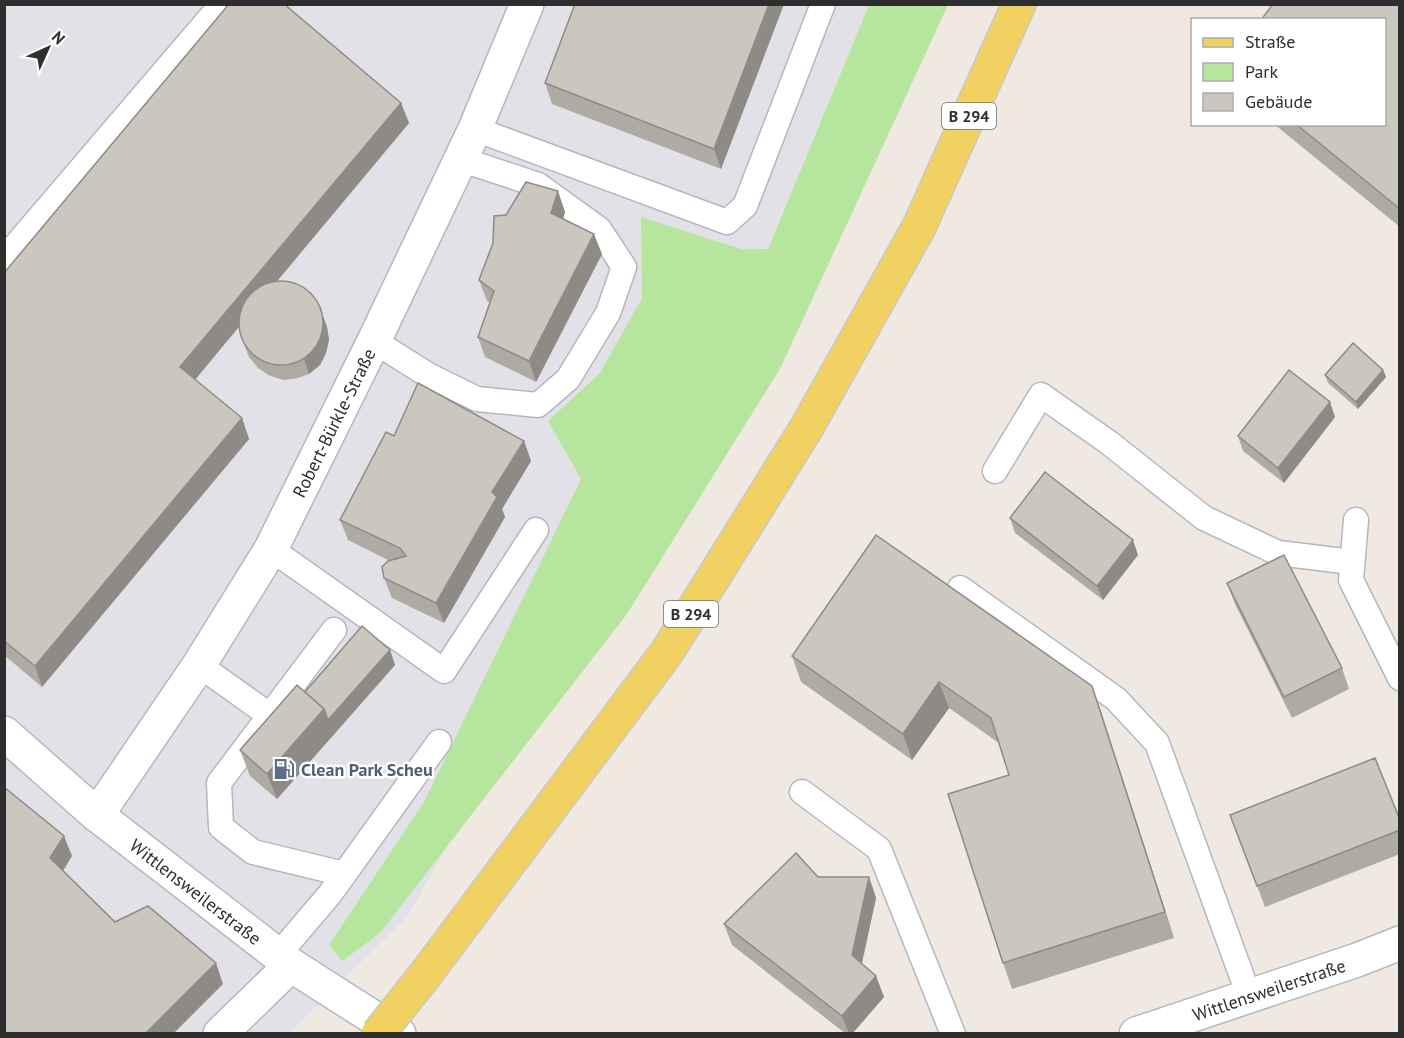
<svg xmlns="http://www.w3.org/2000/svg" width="1404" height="1038" viewBox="0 0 1404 1038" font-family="'PT Sans',sans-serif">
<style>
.industrial{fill:#e3e1e8}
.green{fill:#b6e59e}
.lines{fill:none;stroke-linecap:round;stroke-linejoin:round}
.service-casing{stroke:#b4b7c1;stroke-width:27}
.minor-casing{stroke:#b4b7c1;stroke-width:36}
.primary-casing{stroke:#c9c9c9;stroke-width:36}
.service{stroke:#fff;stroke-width:24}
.minor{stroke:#fff;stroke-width:33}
.primary{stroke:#f2d163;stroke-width:33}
.primary-bridge-casing{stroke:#c9c9c9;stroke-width:36;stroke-linecap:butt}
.primary-bridge{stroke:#f2d163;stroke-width:33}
.wall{fill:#afaba4}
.shaded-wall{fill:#8e8b86}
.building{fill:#cbc7bf;stroke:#8e8b86;stroke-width:1.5}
.labels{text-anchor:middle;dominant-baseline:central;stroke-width:5;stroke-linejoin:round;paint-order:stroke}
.shield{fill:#fff;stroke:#6d6d6d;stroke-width:1.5}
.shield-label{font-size:16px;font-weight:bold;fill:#2e2e2e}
.street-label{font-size:18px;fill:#2e2e2e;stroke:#fff}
.service-label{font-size:18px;font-weight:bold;fill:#4e5e75;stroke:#fff;text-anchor:start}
</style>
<rect width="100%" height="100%" fill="#efe9e1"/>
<polygon class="industrial" points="5,5 869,5 733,333 408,916 289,1033 5,1034"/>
<polygon class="green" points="869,5 948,5 780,369 627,614 380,933 342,961 329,945 424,802 581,479 548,421 600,373 642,298 641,217 741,249 768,249"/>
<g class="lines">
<defs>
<g id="service">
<polyline points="475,129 727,222 745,206 823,4"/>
<polyline points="4,259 222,4"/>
<polyline points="374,341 428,375 477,399 538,405 568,379 608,313 624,267 599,229 538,185 460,159"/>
<polyline points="995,471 1041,395 1108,442 1204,518 1278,553 1352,562"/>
<polyline points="1356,520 1351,580 1400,678"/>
<polyline points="271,549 444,671 536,530"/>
<polyline points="960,588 1116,699 1157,743 1249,996"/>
<polyline points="334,630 219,783 221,827 253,852 344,874"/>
<polyline points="199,665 269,715"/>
<polyline points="802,792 879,849 953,1034"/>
<polyline points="278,955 330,894 439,742"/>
</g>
<g id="minor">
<path id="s1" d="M4 733 97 815 291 965 399 1034"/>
<path id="s2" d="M97 815 199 665 271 549 374 341 475 129 527 4"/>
<polyline points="220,1034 291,965"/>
<path id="s3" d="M1136 1034 1357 960 1400 943"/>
</g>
<polyline id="primary" points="425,975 667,652 807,427 919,227 1019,4"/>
</defs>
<use href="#service" class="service-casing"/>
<use href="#minor" class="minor-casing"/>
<use href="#primary" class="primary-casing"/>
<use href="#service" class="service"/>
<use href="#minor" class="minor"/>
<use href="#primary" class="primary"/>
<defs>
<polyline id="primary-bridge" points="378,1034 425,975"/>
</defs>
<use href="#primary-bridge" class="primary-bridge-casing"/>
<use href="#primary-bridge" class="primary-bridge"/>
</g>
<g class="wall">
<polygon points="784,4 721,169 552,104 545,83"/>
<polygon points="1400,4 1400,227 1274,124 1384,124"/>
<polygon points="401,103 409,123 276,282 327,327 329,340 326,353 320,365 309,374 298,378 284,380 270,376 258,368 249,357 243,342 239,326 195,380 242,418 249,439 42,687 4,655 4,273"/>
<polygon points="565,212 563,218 602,254 536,382 485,357 478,337 490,303 487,301 479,280"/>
<polygon points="1383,370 1386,377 1358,409 1328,383 1325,375"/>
<polygon points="1335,417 1284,483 1243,451 1238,436"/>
<polygon points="394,436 524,441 531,461 502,509 505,517 444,623 392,598 384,578 390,561 348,540 340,520"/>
<polygon points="1010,518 1138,555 1103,600 1015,533"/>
<polygon points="1227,583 1342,668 1349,689 1292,718 1235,604"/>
<polygon points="390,650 395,665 277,799 250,776 240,750 305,692"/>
<polygon points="792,656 1092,686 1101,712 1174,938 1012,989 1003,963 1009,775 999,743 949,708 912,760 801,682"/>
<polygon points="1230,815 1400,820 1400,854 1265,907"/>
<polygon points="818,877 869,877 876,898 862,964 876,976 884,997 852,1034 846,1034 732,945 724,924"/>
</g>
<g class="shaded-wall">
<polygon points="769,4 784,4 721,169 714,149"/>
<polygon points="401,103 409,123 188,388 180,367"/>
<polygon points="558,191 565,212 559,233 551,213"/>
<polygon points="594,234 602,254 536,382 529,361"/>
<polygon points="322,313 327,327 329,340 326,353 320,365 309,374 304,359"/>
<polygon points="1383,370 1386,377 1358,409 1356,402"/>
<polygon points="1330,402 1335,417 1284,483 1278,468"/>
<polygon points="242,418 249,439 42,687 35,666"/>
<polygon points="524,441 531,461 502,509 505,517 444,623 436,603 492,492"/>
<polygon points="1133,540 1138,555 1103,600 1097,586"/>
<polygon points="390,650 395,665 277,799 267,774 324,709"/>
<polygon points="939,682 949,708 912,760 903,734"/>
<polygon points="1092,686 1101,712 1174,938 1165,912"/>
<polygon points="64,836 72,856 58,879 50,858"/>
<polygon points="869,877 876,898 859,975 852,955"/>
<polygon points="216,963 223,984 173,1034 145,1034"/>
<polygon points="876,976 884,997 852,1034 849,1034 842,1016"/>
</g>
<g class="building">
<polygon points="229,4 284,4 401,103 180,367 242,418 35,666 4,641 4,273"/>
<polygon points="575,4 769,4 714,149 545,83"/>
<polygon points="1273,4 1400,4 1400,209 1296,124 1384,124 1384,20 1261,20"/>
<polygon points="526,182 558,191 551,213 594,234 529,361 478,337 494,291 479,280 493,243 494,216 506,215"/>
<circle cx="281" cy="323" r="42"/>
<polygon points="1353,343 1383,370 1356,402 1325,375"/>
<polygon points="1289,370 1330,402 1278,468 1238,436"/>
<polygon points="418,383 524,441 492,492 497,497 436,603 384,578 382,567 388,561 406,556 400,548 340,520 386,432 394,436"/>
<polygon points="1045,472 1133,540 1097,586 1010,518"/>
<polygon points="876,535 1092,686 1165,912 1003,963 948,794 1009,775 991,718 939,682 903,734 792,656"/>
<polygon points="1284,555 1342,668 1284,697 1227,583"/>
<polygon points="362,626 390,650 328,720 324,709 305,692"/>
<polygon points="297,685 324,709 267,774 240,750"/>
<polygon points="1375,758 1400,820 1400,830 1257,886 1230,815"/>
<polygon points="4,787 64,836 50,858 115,922 148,906 216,963 145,1034 4,1034"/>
<polygon points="796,853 818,877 869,877 852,955 876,976 842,1016 724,924"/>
</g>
<defs>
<symbol id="fuel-bare" viewBox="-9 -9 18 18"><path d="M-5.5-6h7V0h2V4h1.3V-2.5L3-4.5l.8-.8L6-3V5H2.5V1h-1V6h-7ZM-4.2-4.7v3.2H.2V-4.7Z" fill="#5c6f8a" stroke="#fff" stroke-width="2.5" paint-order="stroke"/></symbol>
</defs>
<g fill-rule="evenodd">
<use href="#fuel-bare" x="269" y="754" width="30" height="30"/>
</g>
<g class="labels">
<g class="shield">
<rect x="942" y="103" width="54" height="26" rx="4.5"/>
<rect x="664" y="601" width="54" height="26" rx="4.5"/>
</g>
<g class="shield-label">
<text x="969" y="116">B 294</text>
<text x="691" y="614">B 294</text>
</g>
<g class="street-label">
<text stroke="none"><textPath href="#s2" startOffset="459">Robert-Bürkle-Straße</textPath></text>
<text stroke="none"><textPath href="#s1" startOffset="249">Wittlensweilerstraße</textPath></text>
<text stroke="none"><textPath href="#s3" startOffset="140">Wittlensweilerstraße</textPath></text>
</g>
<g class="service-label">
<text x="301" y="769">Clean Park Scheu</text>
</g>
</g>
<rect width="1404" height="1038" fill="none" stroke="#2e2e2e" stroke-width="12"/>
<rect x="1191" y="18" width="195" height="108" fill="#ffffff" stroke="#ababab" stroke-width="1.5"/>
<rect x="1203" y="38" width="30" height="9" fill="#f2d163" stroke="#ababab" stroke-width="1.5"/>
<text x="1245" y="48" font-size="18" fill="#2e2e2e">Straße</text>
<rect x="1203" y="63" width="30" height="18" fill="#b6e59e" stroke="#ababab" stroke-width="1.5"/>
<text x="1245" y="78" font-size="18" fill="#2e2e2e">Park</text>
<rect x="1203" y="93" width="30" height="18" fill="#cbc7bf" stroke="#ababab" stroke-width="1.5"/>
<text x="1245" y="108" font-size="18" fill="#2e2e2e">Gebäude</text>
<g transform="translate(48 48) rotate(45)" stroke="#ffffff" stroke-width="4.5" paint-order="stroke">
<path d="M0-4.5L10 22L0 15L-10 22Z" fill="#2e2e2e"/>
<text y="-9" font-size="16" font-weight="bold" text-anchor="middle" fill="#2e2e2e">N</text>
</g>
</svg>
